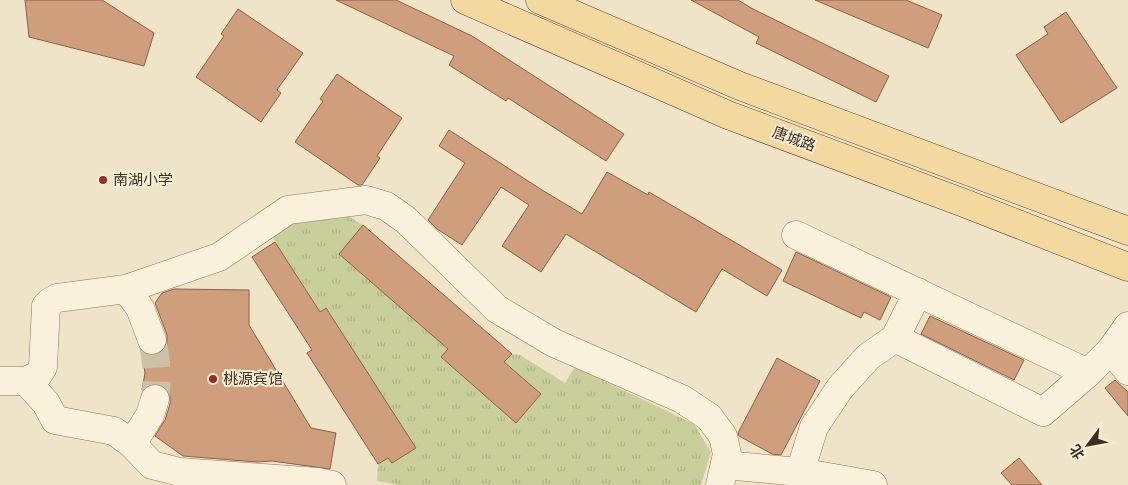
<svg xmlns="http://www.w3.org/2000/svg" width="1128" height="485" viewBox="0 0 1128 485" font-family="'Roboto Serif','Noto Sans SC',serif">
<style>
.park{fill:url(#park-tufts)}
.building{fill:#cf9f7d;stroke:#8d5f41}
.lines{fill:none;stroke-linecap:round;stroke-linejoin:round}
.minor-tunnel{stroke:#ccc0a6;stroke-width:28;stroke-dasharray:28 14;stroke-linecap:butt}
.minor-casing{stroke:#8d765c;stroke-width:29}
.major-casing{stroke:#5b4430;stroke-width:29}
.minor{stroke:#faf1dc;stroke-width:28}
.major{stroke:#f3d9a0;stroke-width:28}
.poi-dot{fill:#9e2a2b;stroke:#f7eed8;stroke-width:2}
.labels{text-anchor:middle;dominant-baseline:central;stroke-width:4;stroke-linejoin:round;paint-order:stroke}
.street-label{font-size:15px;fill:#3d2e20;stroke:#f7eed8}
.poi-label{font-size:15px;fill:#3d2e20;stroke:#f7eed8;text-anchor:start}
</style>
<defs>
<pattern id="park-tufts" width="24" height="20" patternUnits="userSpaceOnUse" patternTransform="scale(1.25)"><rect width="24" height="20" fill="#c9cf9b"/><path d="M3 7l-1-3M5 7V3M7 7l1-3M15 17l-1-3M17 17v-4M19 17l1-3" fill="none" stroke="#aeb285"/></pattern>
</defs>
<rect width="100%" height="100%" fill="#f0e4c8"/>
<polygon class="park" points="341,212 363,225 339,254 448,349 441,358 516,422 541,394 504,362 511,354 520,355 565,383 575,367 694,424 711,452 701,485 398,485 377,481 378,464 388,458 392,463 416,448 326,308 320,312 271,235 298,216"/>
<g class="building">
<polygon points="25,0 102,0 154,33 144,66 29,37"/>
<polygon points="336,0 396,0 472,36 624,134 606,161 508,98 506,101 449,65 454,56"/>
<polygon points="691,0 738,0 751,8 889,76 876,102 756,43 759,37"/>
<polygon points="815,0 906,0 942,15 928,48"/>
<polygon points="238,9 303,53 277,90 281,93 261,122 196,77 224,36 221,34"/>
<polygon points="1066,12 1117,88 1061,123 1016,55 1048,34 1044,27"/>
<polygon points="337,74 402,118 377,156 380,158 362,185 358,185 295,142 323,101 320,99"/>
<polygon points="449,130 542,190 582,214 607,172 648,195 649,192 782,270 767,296 722,269 696,312 566,234 541,272 502,246 529,205 501,187 462,245 437,229 428,220 465,163 439,146"/>
<polygon points="363,225 512,354 504,362 541,394 516,423 441,357 448,349 339,254"/>
<polygon points="275,242 320,312 326,308 416,448 392,463 388,458 378,464 307,353 312,350 252,257"/>
<polygon points="796,252 891,297 880,320 864,312 861,318 783,281"/>
<polygon points="174,289 249,290 249,325 311,428 336,433 330,469 272,461 257,462 183,456 155,436 165,420 170,404 170,396 167,389 159,384 151,384 142,390 145,373 142,352 149,355 157,355 164,350 167,343 167,335 155,303 162,293"/>
<polygon points="930,316 1024,360 1014,380 921,334"/>
<polygon points="777,358 820,381 781,455 772,454 739,436 738,433"/>
<polygon points="1115,380 1128,392 1128,416 1105,388"/>
<polygon points="1019,458 1042,485 1012,485 1001,473"/>
</g>
<g class="lines">
<path class="minor-tunnel" d="M152 340C157 360 158 378 155 399"/>
<defs>
<g id="minor">
<polyline points="796,235 1088,373 1111,350 1128,371"/>
<polyline points="126,289 140,308 152,340"/>
<polyline points="895,338 1043,412 1088,373"/>
<polyline points="1111,350 1128,326"/>
<polyline points="0,381 26,381 38,375 43,367 46,306 50,302 57,298 126,289 219,257 288,210 366,200 386,206 406,220 497,309 554,343 682,399 709,417 723,436 727,454 720,485"/>
<polyline points="26,381 46,403 55,420 114,431 132,444 152,465 180,472 318,482 332,485"/>
<polyline points="132,444 150,415 155,399"/>
<polyline points="725,465 800,472 873,485"/>
<polyline points="800,472 814,427 840,388 868,357 895,338 918,292"/>
</g>
<g id="major">
<polyline points="465,0 728,115 964,203 1128,267"/>
<polyline points="540,0 740,86 1128,231"/>
</g>
</defs>
<use href="#minor" class="minor-casing"/>
<use href="#major" class="major-casing"/>
<use href="#minor" class="minor"/>
<use href="#major" class="major"/>
</g>
<g class="poi-dot">
<circle cx="103" cy="180" r="5"/>
<circle cx="213" cy="379" r="5"/>
</g>
<g class="labels">
<g class="street-label">
<text transform="translate(794 139) rotate(20)">唐城路</text>
</g>
<g class="poi-label">
<text x="113" y="180">南湖小学</text>
<text x="223" y="379">桃源宾馆</text>
</g>
</g>
<g transform="translate(1088 445) rotate(238)" stroke="#f7eed8" stroke-width="4" paint-order="stroke">
<path d="M0-4L9 19L0 12L-9 19Z" fill="#3d2e20"/>
<text y="-8" font-size="14" font-weight="bold" text-anchor="middle" fill="#3d2e20">北</text>
</g>
</svg>
